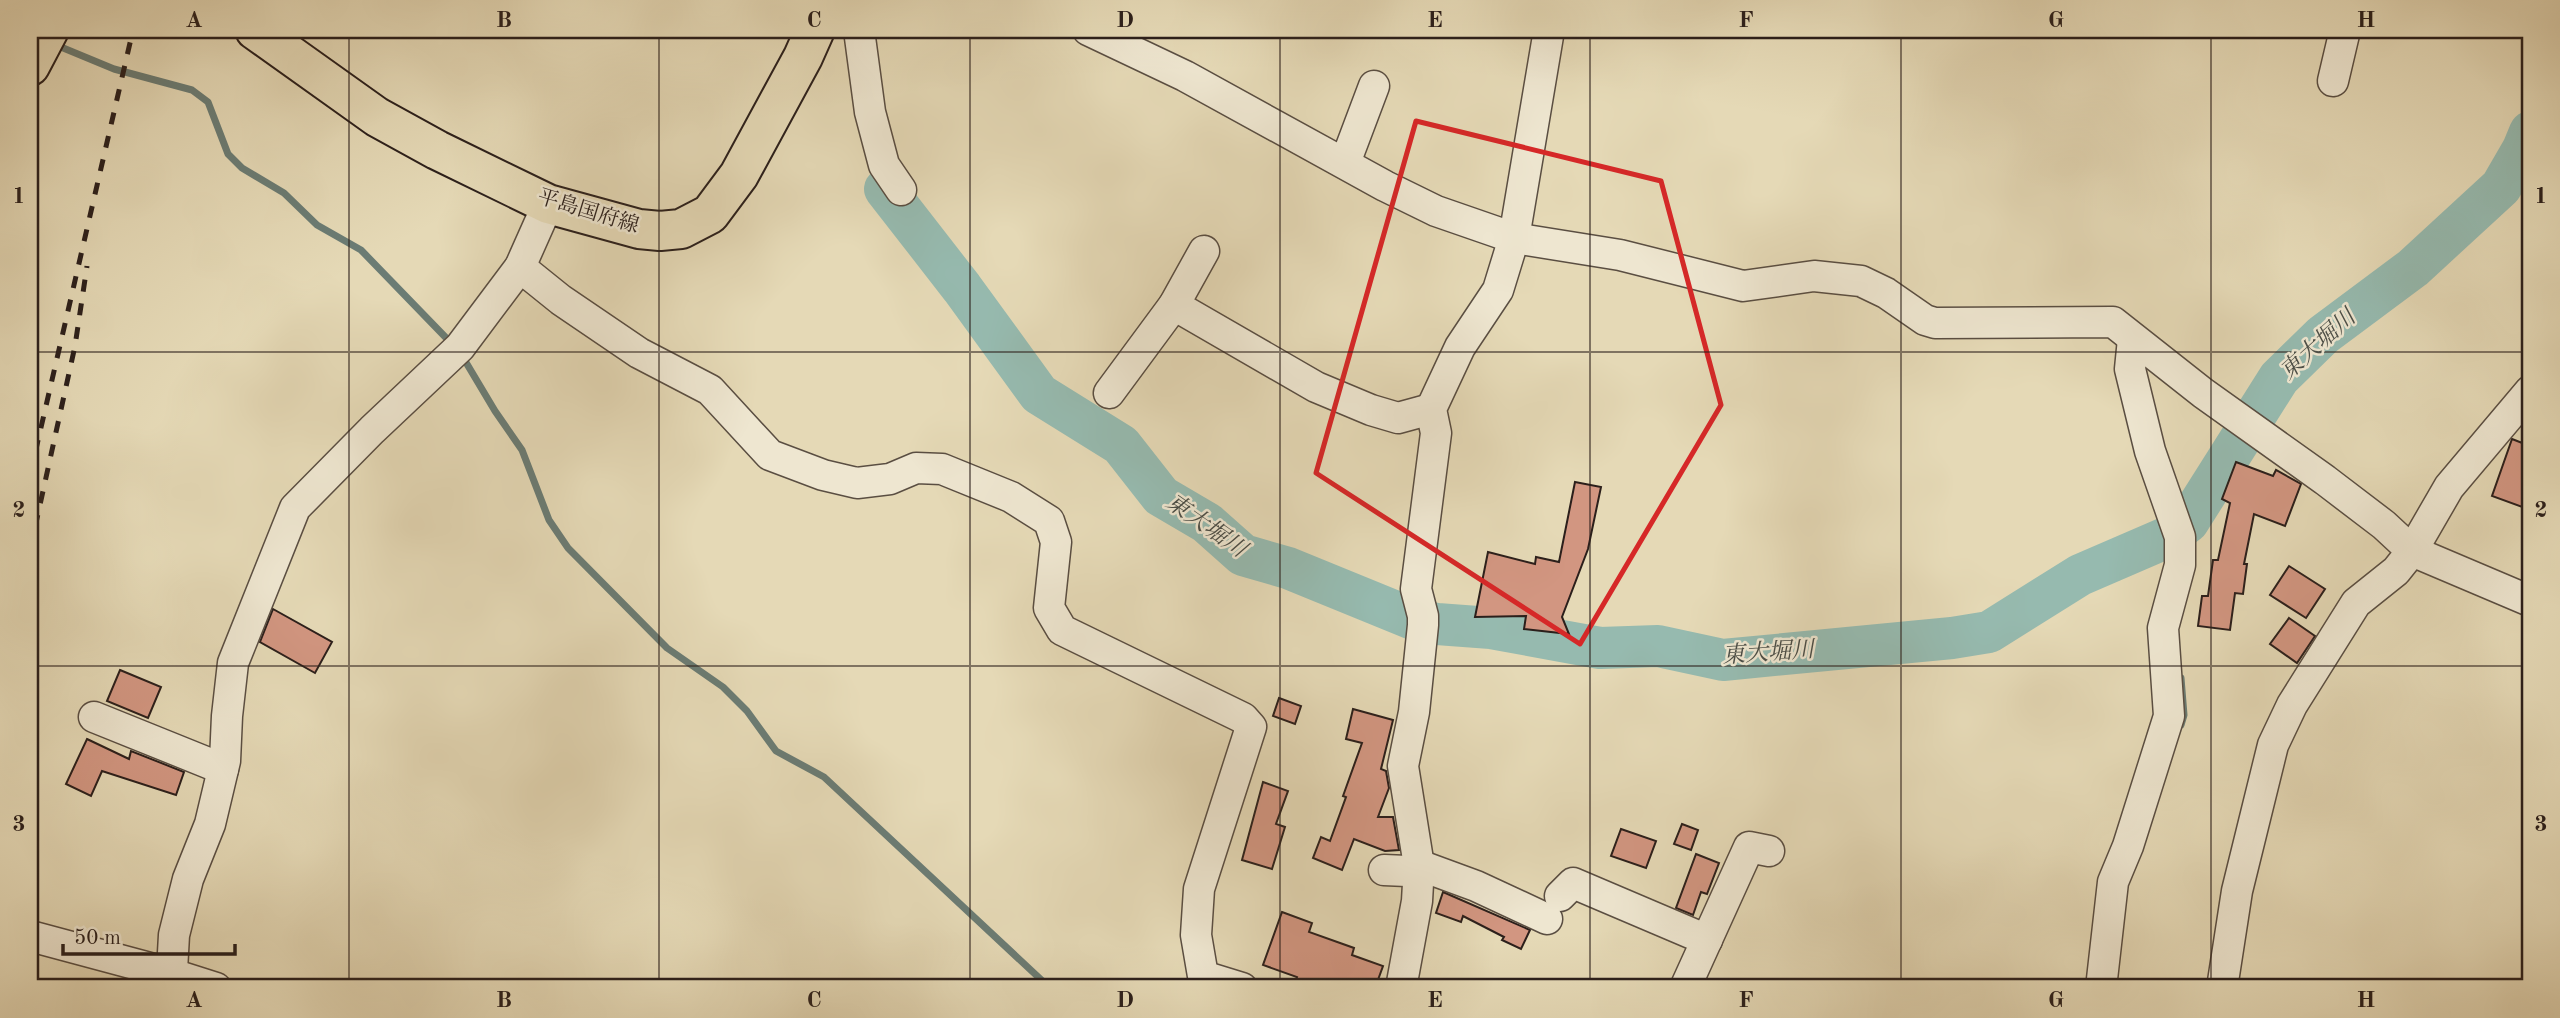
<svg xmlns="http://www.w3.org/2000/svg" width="2560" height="1018" viewBox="0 0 2560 1018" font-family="'Old Standard TT','Noto Serif JP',serif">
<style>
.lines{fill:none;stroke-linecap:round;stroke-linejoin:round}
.stream{stroke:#6b7c74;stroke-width:7}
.river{stroke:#96baaf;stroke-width:42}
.building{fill:#d29681;stroke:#2b1f1b;stroke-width:2}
.minor-casing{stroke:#5a4e42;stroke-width:33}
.major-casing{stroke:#2b1f1b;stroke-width:42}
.minor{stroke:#eee6d0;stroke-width:30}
.major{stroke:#e5d9b6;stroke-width:38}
.rail{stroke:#2b1f1b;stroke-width:5;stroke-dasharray:12 12;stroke-linecap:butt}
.marked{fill:none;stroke:#d62828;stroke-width:5;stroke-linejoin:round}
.grid{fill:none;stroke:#2b1f1b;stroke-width:2;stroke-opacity:0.55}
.labels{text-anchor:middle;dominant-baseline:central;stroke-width:5;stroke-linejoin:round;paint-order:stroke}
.street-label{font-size:21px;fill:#2b1f1b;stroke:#eee6d0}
.water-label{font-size:23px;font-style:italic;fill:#4b4e47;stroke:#eee6d0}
.neatline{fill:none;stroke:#2b1f1b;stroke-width:2.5}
.grid-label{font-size:23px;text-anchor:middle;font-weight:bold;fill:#2b1f1b}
</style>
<rect width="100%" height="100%" fill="#e5d9b6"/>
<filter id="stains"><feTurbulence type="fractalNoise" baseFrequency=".00286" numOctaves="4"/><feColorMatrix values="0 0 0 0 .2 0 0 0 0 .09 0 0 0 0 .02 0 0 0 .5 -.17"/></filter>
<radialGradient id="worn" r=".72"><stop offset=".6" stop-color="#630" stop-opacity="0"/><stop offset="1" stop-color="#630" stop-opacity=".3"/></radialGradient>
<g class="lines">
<g class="stream">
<polyline points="56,45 114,69 192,90 208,102 228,154 242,168 284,193 317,225 361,250 453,345"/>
<polyline points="461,354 495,411 522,450 549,520 568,548 667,648 723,687 747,711 776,751 824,777 1050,988"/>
<polyline points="2181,725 2184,715 2181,678"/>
</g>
<polyline class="river" points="885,189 962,288 1039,394 1121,445 1161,496 1207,523 1243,555 1288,568 1413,619 1437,624 1491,628 1600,648 1658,646 1723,660 1952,638 1989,632 2080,575 2168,537 2188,522 2279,378 2323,335 2413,268 2501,187 2523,149 2530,132"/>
</g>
<g class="building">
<polygon points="2512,439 2530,446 2530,492 2525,508 2492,496"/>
<polygon points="2236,462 2273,476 2276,470 2301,484 2285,526 2254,514 2244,564 2247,564 2243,594 2235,593 2230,630 2198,626 2202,596 2208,596 2213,560 2218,560 2230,503 2222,499"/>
<polygon points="1575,482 1601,487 1588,549 1562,617 1569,634 1524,629 1526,616 1475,617 1488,552 1535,564 1536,557 1559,562"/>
<polygon points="2289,566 2325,589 2306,618 2270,595"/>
<polygon points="273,609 332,642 315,673 260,642"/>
<polygon points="2289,618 2315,636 2297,663 2270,644"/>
<polygon points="120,670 161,687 148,718 107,701"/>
<polygon points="1279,698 1301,706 1295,724 1273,716"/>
<polygon points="1353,709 1393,720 1381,769 1386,771 1389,788 1378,817 1393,817 1399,850 1385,851 1354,839 1342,870 1313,858 1321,837 1330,841 1346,797 1343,796 1362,743 1346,739"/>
<polygon points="87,739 129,759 131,751 184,772 176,795 102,771 91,796 66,784"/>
<polygon points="1263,782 1288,791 1276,824 1285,827 1272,869 1242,860"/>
<polygon points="1682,824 1698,830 1691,850 1674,844"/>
<polygon points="1621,829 1656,841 1646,868 1611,856"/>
<polygon points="1696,854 1719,863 1707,894 1701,892 1693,915 1676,908"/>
<polygon points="1443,892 1530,930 1521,949 1502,940 1504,937 1463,916 1461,922 1436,913"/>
<polygon points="1282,912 1312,923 1309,932 1354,948 1352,955 1383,966 1375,988 1293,988 1297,977 1263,965"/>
</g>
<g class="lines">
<defs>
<g id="minor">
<polyline points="859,30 870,112 884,165 901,190"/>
<polyline points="1088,30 1185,76 1385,186 1436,211 1514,238 1620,255 1743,286 1814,276 1861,281 1886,293 1925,320 1935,323 2113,322 2203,393 2325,480 2384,525 2412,551 2530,601"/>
<polyline points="2333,81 2345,30"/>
<polyline points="1345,163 1374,86"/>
<polyline points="520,267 561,300 639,353 710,390 770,455 823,475 857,483 890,479 916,468 942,469 1011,497 1049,521 1056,542 1049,608 1062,630 1243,718 1251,727 1199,889 1196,935 1203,976 1242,988"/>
<polyline points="1174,305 1316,387 1371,410 1398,418 1431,409"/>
<polyline points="1109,393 1174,305 1204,251"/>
<polyline points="94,717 223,769"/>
<polyline points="1384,870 1407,871 1419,866 1427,868 1476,886 1547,919"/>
<polyline points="1560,896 1573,883 1707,940"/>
<polyline points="34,937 172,974 216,988"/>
<polyline points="171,988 174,935 188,879 210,824 225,761 227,716 233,663 295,508 372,430 460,347 520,267 548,204"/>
<polyline points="1401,988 1417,901 1419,866 1403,766 1414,712 1423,625 1423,616 1416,589 1436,433 1431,409 1460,347 1498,290 1514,238 1549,30"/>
<polyline points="1685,988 1749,847 1769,851"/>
<polyline points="2101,988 2113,882 2128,846 2169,716 2163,628 2180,565 2180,537 2150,451 2130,369 2133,339"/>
<polyline points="2222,988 2237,891 2273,745 2292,705 2356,603 2396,571 2412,551 2449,487 2530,391"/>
</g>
<g id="major">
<polyline points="255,30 377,117 437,150 548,204 639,229 660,231 681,229 710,214 739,175 803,57 815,30"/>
<polyline points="30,66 49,30"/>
</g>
</defs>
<use href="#minor" class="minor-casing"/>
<use href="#major" class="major-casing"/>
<use href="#minor" class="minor"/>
<use href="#major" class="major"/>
<g class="rail">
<polyline points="30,475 133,30"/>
<polyline points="30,550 75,346 87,266"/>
</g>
</g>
<path class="marked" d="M1416 121 1661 181 1721 405 1580 644 1316 473Z"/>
<path class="grid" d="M349 30V988M659 30V988M970 30V988M1280 30V988M1590 30V988M1901 30V988M2211 30V988M30 352H2530M30 666H2530"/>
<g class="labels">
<g class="street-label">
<text transform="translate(588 212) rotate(17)">平島国府線</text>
</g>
<g class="water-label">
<text transform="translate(2318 345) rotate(-42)">東大堀川</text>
<text transform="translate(1206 526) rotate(35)">東大堀川</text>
<text transform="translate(1768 653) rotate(-4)">東大堀川</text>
</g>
</g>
<rect width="2560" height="1018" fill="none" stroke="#e5d9b6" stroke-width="77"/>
<path d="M63 944v10h172v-10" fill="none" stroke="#2b1f1b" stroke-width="3.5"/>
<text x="74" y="944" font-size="21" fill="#2b1f1b" stroke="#eee6d0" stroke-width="5" paint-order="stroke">50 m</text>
<rect x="38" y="38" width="2484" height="941" class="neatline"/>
<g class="grid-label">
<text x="194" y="27">A</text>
<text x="504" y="27">B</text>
<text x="814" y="27">C</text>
<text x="1125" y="27">D</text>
<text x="1435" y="27">E</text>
<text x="1746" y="27">F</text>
<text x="2056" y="27">G</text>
<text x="2366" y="27">H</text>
<text x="19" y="203">1</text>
<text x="2541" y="203">1</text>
<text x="19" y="517">2</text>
<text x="2541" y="517">2</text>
<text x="19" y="831">3</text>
<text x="2541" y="831">3</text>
<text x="194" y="1007">A</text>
<text x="504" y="1007">B</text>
<text x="814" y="1007">C</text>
<text x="1125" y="1007">D</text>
<text x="1435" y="1007">E</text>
<text x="1746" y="1007">F</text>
<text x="2056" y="1007">G</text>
<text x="2366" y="1007">H</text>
</g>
<rect width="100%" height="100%" filter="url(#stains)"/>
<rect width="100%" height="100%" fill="url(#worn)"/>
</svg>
